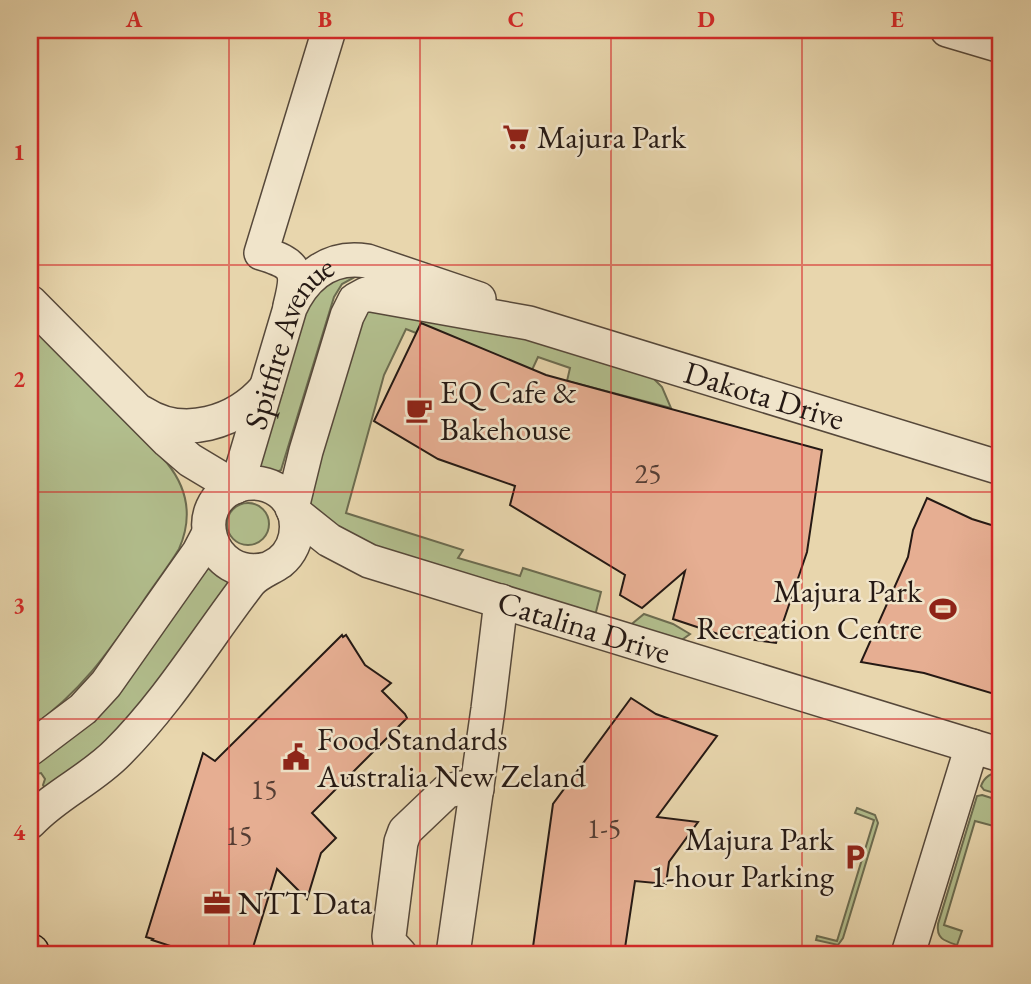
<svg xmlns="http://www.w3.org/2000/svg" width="1031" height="984" viewBox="0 0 1031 984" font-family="'EB Garamond',serif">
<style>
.green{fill:#b2be8d;stroke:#6c6c50;stroke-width:2}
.building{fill:#e6ae92;stroke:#251914;stroke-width:2}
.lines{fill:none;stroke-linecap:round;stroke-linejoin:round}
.minor-casing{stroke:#56483a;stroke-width:36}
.major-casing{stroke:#251914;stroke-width:41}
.minor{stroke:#f0e4ca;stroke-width:33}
.major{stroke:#e8d6ad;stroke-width:38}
.grid{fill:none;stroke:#d62828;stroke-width:2;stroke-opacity:0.55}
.labels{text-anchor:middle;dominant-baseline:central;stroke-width:5;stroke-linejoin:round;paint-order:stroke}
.number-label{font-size:28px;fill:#553e34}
.poi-label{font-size:32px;fill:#251914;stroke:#f0e4ca;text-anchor:start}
.street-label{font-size:32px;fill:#251914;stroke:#f0e4ca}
.neatline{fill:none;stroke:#d62828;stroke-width:2.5}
.grid-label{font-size:23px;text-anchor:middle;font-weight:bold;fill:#d62828}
</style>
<rect width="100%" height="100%" fill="#e8d6ad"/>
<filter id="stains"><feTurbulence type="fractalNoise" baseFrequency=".00286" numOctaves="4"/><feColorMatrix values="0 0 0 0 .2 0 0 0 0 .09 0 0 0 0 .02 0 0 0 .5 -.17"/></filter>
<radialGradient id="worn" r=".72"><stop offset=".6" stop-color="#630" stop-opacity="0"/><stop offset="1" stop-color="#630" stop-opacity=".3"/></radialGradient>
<g class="green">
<polygon points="354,271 355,277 342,284 334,297 281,470 277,472 257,466 299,319 323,286"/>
<polygon points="367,311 464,321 650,375 662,387 671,408 567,381 570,368 538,357 532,370 421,324 416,333 406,329 384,375 346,513 463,550 458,558 520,576 523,568 601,592 595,616 344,538 307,504 356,326"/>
<path d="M30 325 167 463C188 489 193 517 179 549 168 567 154 585 142 603 108 653 80 693 30 728Z"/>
<circle cx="248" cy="524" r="21"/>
<polygon points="209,568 229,583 158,687 114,739 47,791 43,785 45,779 41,773 36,774 31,768 83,729 205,569"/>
<polygon points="644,614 673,624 690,634 679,642 628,627"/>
<path d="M1001 772V795L984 790 981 786C984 777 992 772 1001 772Z"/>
<path d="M982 795 1001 801V828L975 821 944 925 962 931 957 945C945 941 936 939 938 924L977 796Z"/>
<polygon points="857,808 875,815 878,823 843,938 838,945 816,940 817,936 837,941 874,820 855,813"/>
</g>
<g class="building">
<polygon points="421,323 546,375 822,450 807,552 776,643 721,635 673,619 685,571 642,608 620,595 625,575 510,505 515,486 438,459 374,421"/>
<polygon points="927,498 972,519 1001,528 1001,696 924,673 861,662 908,557 913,530"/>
<polygon points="342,635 343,637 346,635 365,665 391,683 382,691 405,714 407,718 312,813 336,838 321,853 307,899 277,869 251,954 181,954 183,950 152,940 153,939 146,937 203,753 215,761"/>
<polygon points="631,698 656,714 717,736 657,817 698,822 669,862 666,884 635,881 625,948 622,948 621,954 532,954 553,804"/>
</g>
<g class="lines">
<defs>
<g id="minor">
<polyline points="947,30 1001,46"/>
<polyline points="30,302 168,441 190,460 235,487"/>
<path d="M290 306C299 270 297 264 261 253L329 30"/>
<path d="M143 413C183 439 236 423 266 388"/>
<path id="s1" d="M237 486 290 308C305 275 330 255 367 261L479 299"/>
<path id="s2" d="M292 508 306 451 347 316 355 300 366 294 529 323 1001 468"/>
<path id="s3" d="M294 512 329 540 369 561 1001 755"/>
<polyline points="30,749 83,709 106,684 199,552 209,533"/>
<path d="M30 822C56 794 92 779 118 752 169 701 206 639 249 583 257 573 270 569 280 562 302 544 302 509 280 492 268 483 253 481 239 485 185 503 209 583 267 569"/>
<polyline points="400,954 390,943 389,936 401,842 405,831 447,791 461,788 477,789"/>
<polyline points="453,954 488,709 501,601"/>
<polyline points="908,954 972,746"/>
</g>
<polyline id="major" points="30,953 30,954"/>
</defs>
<use href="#minor" class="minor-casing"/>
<use href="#major" class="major-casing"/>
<use href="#minor" class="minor"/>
<use href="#major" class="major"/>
</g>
<path class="grid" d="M229 30V954M420 30V954M611 30V954M802 30V954M30 265H1001M30 492H1001M30 719H1001"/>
<defs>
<symbol id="supermarket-bare" viewBox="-9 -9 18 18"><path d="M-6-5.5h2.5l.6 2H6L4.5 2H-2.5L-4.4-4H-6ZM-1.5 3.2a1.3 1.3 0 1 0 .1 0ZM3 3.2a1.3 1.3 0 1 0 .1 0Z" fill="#8f2418" stroke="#f0e4ca" stroke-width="2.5" paint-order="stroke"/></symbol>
<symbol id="cafe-bare" viewBox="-9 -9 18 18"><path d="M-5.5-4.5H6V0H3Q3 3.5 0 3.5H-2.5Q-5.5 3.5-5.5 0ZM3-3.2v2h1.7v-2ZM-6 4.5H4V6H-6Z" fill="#8f2418" stroke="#f0e4ca" stroke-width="2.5" paint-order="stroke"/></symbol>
<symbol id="stadium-bare" viewBox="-9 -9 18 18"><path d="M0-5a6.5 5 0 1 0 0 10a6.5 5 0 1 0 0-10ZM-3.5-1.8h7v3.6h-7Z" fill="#8f2418" stroke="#f0e4ca" stroke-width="2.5" paint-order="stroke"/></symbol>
<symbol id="civic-bare" viewBox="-9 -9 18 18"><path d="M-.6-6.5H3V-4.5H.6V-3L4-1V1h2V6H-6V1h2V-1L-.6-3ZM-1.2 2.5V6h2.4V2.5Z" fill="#8f2418" stroke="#f0e4ca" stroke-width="2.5" paint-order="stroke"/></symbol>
<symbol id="parking-bare" viewBox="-9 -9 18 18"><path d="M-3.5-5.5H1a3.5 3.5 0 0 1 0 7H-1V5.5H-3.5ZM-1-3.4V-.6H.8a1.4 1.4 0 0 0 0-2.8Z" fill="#8f2418" stroke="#f0e4ca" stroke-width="2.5" paint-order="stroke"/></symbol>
<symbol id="office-bare" viewBox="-9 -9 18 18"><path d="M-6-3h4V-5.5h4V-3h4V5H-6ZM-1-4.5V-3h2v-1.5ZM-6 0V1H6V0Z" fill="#8f2418" stroke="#f0e4ca" stroke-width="2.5" paint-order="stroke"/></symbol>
</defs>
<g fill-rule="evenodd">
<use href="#supermarket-bare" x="497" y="118" width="38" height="38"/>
<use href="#cafe-bare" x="400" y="391" width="38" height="38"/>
<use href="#stadium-bare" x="924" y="590" width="38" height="38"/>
<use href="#civic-bare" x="277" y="738" width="38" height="38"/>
<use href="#parking-bare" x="836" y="838" width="38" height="38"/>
<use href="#office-bare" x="198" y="884" width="38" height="38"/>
</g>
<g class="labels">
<g class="number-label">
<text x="648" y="473">25</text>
<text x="264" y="789">15</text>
<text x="604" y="828">1-5</text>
<text x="239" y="835">15</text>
</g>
<g class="poi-label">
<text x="537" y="137">Majura Park</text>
<text x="440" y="392">EQ Cafe &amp;<tspan x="440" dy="37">Bakehouse</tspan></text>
<text x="922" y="591" text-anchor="end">Majura Park<tspan x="922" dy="37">Recreation Centre</tspan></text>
<text x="317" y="739">Food Standards<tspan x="317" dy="37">Australia New Zeland</tspan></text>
<text x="834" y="839" text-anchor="end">Majura Park<tspan x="834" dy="37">1-hour Parking</tspan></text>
<text x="238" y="903">NTT Data</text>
</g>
<g class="street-label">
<text stroke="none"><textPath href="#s1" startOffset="154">Spitfire Avenue</textPath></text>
<text stroke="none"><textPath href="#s2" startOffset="642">Dakota Drive</textPath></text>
<text stroke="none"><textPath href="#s3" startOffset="315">Catalina Drive</textPath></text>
</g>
</g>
<rect width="1031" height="984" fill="none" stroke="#e8d6ad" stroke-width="77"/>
<rect x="38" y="38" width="954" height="908" class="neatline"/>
<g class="grid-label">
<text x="134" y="27">A</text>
<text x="325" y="27">B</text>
<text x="516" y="27">C</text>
<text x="706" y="27">D</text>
<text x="897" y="27">E</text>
<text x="19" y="160">1</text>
<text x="19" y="387">2</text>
<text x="19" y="613">3</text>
<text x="19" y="840">4</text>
</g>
<rect width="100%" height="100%" filter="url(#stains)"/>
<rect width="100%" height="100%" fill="url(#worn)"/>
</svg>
